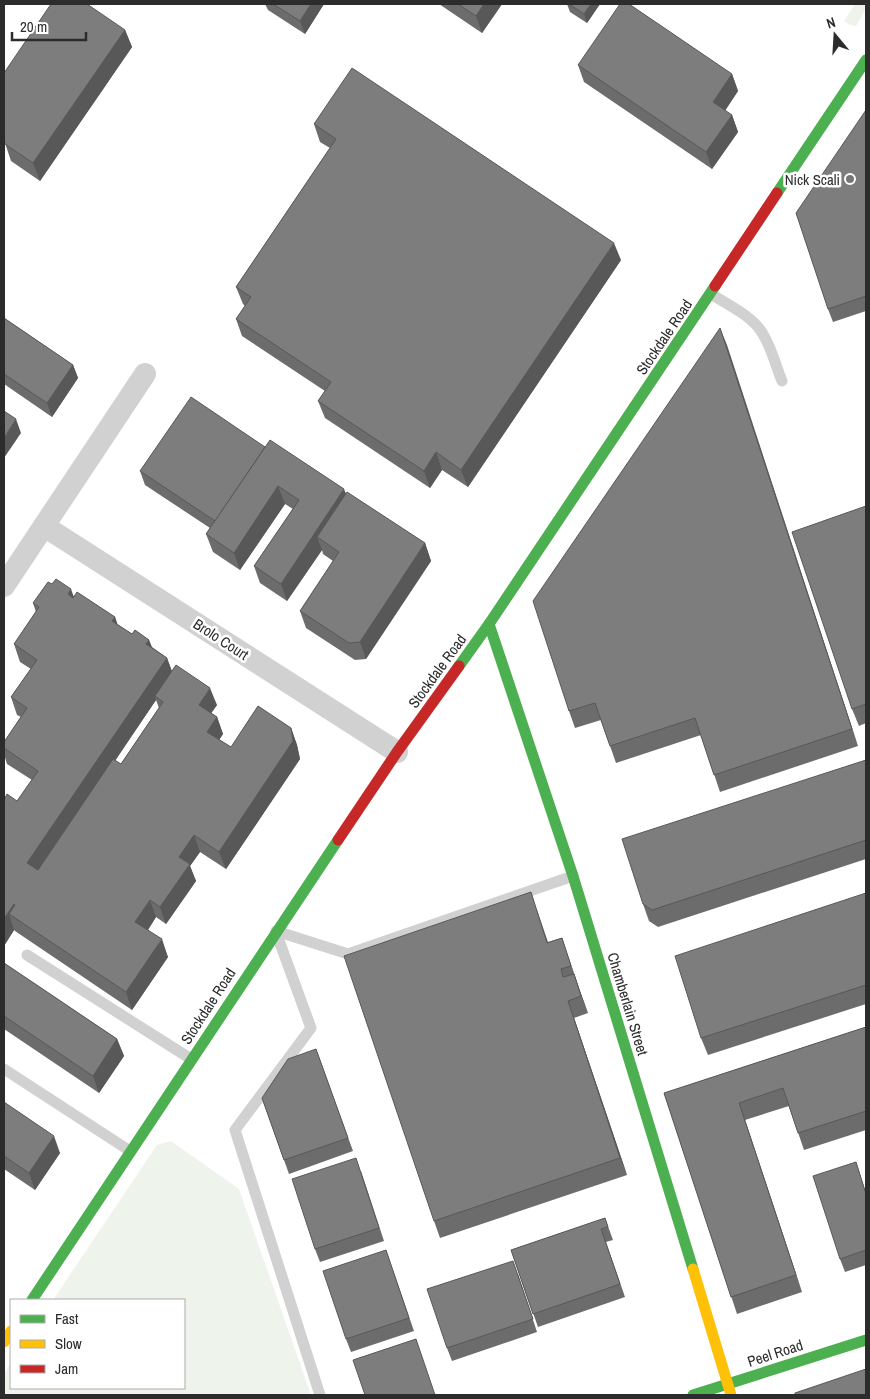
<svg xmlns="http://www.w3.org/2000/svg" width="870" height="1399" viewBox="0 0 870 1399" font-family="'Archivo Narrow',sans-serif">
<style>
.green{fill:#eef3eb}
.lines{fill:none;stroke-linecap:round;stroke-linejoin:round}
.lane{stroke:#d1d1d1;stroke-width:11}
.street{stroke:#d1d1d1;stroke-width:22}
.fast{stroke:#4caf50;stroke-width:11}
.slow{stroke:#ffc107;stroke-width:11}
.jam{stroke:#c62828;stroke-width:11}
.wall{fill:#6c6c6c;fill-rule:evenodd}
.shaded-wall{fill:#585858}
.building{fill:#7d7d7d;stroke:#585858}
.poi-dot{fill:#767676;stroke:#fff;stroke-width:2}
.labels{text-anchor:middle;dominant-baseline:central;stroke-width:5;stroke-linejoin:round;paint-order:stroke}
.poi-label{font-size:15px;fill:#2c2c2c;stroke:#fff;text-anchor:end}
.street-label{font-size:15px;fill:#2c2c2c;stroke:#fff}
</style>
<rect width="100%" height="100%" fill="#fff"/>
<g class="green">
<polygon points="855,4 866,4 866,8 856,26 850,25 844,21"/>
<polygon points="171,1141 239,1189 311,1395 4,1395 4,1374 11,1362 11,1388 184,1388 184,1300 53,1300 157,1145"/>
</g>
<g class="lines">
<g class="lane">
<path d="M711 294C727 304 746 313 758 327 770 342 775 364 782 381"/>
<polyline points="276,931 348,954 573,876"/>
<polyline points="277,935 311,1028 235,1130 320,1395"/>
<polyline points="27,955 191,1059"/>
<polyline points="4,1069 130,1151"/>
</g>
<g class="street">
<polyline points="44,526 397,752"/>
<polyline points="4,586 145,374"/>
</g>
<g class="fast">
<polyline points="777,193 866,60"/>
<polyline points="489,624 573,876 693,1269"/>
<polyline points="459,666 489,624 715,286"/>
<polyline points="32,1300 338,840"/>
<polyline points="693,1395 866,1340"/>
</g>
<g class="slow">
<polyline points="693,1269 731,1395"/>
<polyline points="4,1342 11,1331"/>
</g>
<g class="jam">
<polyline points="715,286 777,193"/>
<polyline points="338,840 397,752 459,666"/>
</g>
</g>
<g class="wall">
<polygon points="265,4 324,4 305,34 268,10"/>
<polygon points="439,4 502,4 482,33"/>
<polygon points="567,4 600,4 587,23 570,12"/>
<polygon points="125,30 132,47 40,181 11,161 4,140"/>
<polygon points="578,65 732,74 738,91 725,111 732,115 738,132 712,169 584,82"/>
<polygon points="866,110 866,311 833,322 828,309"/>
<polygon points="314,124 621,260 468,487 442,470 430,488 325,418 318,401 325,391 242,336 236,319 245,306 243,304 236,287 330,148 320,142"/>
<polygon points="4,318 73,365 78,378 52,417 4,384"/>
<polygon points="720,328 858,746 720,792 701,735 616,763 601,720 575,728 569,711"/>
<polygon points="265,447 346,494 425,543 431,561 366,659 355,660 306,628 300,611 333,561 323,554 322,550 287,601 260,583 254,566 293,509 285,504 240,570 213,552 206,534 210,528 145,485 140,471"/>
<polygon points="866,506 866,723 859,726 852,709"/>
<path d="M74 596 115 617 117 624 132 634 149 640 152 647 167 658 172 671 217 705 211 713 217 717 223 734 219 740 231 747 291 728 297 745 300 759 226 869 200 852 190 866 196 881 166 924 156 917 148 930 168 957 132 1010 15 931 14 930 4 946V800L17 801 32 780 7 764 4 754V742L21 717 17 715 11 697 31 669 20 662 14 644 36 612 33 603ZM156 700 159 708 121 764 115 761Z"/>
<polygon points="866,760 866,859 658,927 649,921 643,904"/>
<polygon points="866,893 866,1004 708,1055 701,1038"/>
<polygon points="537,910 548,942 562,938 580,991 588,1013 574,1018 627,1175 440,1238 434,1221"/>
<polygon points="4,963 117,1039 124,1056 99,1093 4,1029"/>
<polygon points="866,1027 866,1130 804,1150 789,1106 745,1120 802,1292 737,1314 664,1093"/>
<polygon points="316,1049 353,1151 289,1174 262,1098"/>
<polygon points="4,1102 60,1153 35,1190 4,1169"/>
<polygon points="856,1162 866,1193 866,1265 845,1272 840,1259"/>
<polygon points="361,1171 384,1241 320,1262 315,1249"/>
<polygon points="605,1218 613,1240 606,1242 625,1297 538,1327 511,1250"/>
<polygon points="386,1250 414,1331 351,1352 346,1339"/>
<polygon points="518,1274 537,1332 452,1361 447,1348"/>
</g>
<g class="shaded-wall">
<polygon points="311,4 324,4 305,34 300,21"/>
<polygon points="484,4 502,4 482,33 476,16"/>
<polygon points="591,4 600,4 587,23 584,14"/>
<polygon points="125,30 132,47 40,181 33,163"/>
<polygon points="732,74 738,91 719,119 713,102"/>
<polygon points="732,115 738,132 712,169 706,152"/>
<polygon points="614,243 621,260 468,487 461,470"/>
<polygon points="720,328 727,345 858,746 852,729"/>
<polygon points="73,365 78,378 52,417 47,403"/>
<polygon points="16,419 21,433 4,458 4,438"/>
<polygon points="436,452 442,470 430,488 424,471"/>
<polygon points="278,486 285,504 240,570 234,553"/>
<polygon points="344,489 351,506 317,537 322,550 287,601 281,584"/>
<polygon points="425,543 431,561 366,659 360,642"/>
<polygon points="71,589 77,606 68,594"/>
<polygon points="115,617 121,634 112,621"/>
<polygon points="149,640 155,657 146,644"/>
<polygon points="167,658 173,675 155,696 156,700 34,880 27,863"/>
<polygon points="210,688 217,705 205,722 199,705"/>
<polygon points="217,717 223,734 213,749 207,732"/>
<polygon points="291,728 297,745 300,759 226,869 219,852"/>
<polygon points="194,835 200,852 190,866 196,881 166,924 160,907 179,857"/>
<polygon points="150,900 156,917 142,939 135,922"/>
<polygon points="14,904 20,922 9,914 14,930 4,946 4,919"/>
<polygon points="562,938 580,991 588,1013 581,996"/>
<polygon points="162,939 168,957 132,1010 126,992"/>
<polygon points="568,1001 574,1018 627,1175 620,1158"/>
<polygon points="117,1039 124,1056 99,1093 93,1076"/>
<polygon points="739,1103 745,1120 802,1292 796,1275"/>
<polygon points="54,1136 60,1153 35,1190 29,1173"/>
</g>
<g class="building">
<polygon points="51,4 87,4 125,30 33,163 5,144 4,140 4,73"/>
<polygon points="273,4 311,4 300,21"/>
<polygon points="458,4 484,4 476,16"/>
<polygon points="569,4 591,4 584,14"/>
<polygon points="620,4 629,4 732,74 713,102 732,115 706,152 578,65"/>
<polygon points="352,68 614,243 461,470 436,452 424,471 318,401 331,382 236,319 251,297 236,287 336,139 314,124"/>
<polygon points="866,110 866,296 828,309 796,213"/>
<polygon points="4,318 73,365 47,403 4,374"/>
<polygon points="720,328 852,729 714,775 695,718 610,746 595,703 569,711 533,601"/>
<polygon points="191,397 265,447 215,521 140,471"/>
<polygon points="4,411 16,419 4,438"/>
<polygon points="270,440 344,489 281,584 254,566 299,500 278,486 234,553 206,534"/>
<polygon points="347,492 425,543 360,642 349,643 300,611 339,552 317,537"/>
<polygon points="866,506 866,704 852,709 792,532"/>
<polygon points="56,579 71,589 68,594 73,598 77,592 115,617 112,621 132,634 135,630 149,640 146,644 167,658 27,863 38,870 113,759 121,764 163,702 155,696 176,665 210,688 199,705 217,717 207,732 231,747 258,706 291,728 293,741 219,852 194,835 179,857 190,864 160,907 150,900 135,922 162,939 126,992 9,914 15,905 14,904 4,919 4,800 7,794 17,801 38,771 4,748 4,742 27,708 11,697 37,660 14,644 39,607 33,603 48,582 52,584"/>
<polygon points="866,760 866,840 652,910 643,904 622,839"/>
<polygon points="531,892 547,943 562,938 571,966 561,969 563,977 574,974 581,996 568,1001 620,1158 434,1221 344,956"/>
<polygon points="866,893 866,985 701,1038 675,956"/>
<polygon points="4,963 117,1039 93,1076 4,1016"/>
<polygon points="866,1027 866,1111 798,1133 783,1088 739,1103 796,1275 731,1297 664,1093"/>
<polygon points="316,1049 348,1138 284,1160 262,1098 288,1059"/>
<polygon points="4,1102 54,1136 29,1173 4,1156"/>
<polygon points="356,1158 379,1228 315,1249 292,1179"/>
<polygon points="856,1162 866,1194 866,1250 840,1259 813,1176"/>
<polygon points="605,1218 608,1227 601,1229 620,1284 533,1314 511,1250"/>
<polygon points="386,1250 409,1318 346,1339 323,1271"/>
<polygon points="513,1261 533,1319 447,1348 427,1289"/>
<polygon points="416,1339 435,1395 365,1395 353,1360"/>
<polygon points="866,1369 866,1395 795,1395 795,1393"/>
</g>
<circle class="poi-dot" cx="850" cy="179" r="5"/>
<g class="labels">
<g class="poi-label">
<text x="840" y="179">Nick Scali</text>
</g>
<g class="street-label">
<text transform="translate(664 337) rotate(-56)">Stockdale Road</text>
<text transform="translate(221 639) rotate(33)">Brolo Court</text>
<text transform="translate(437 671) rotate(-54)">Stockdale Road</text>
<text transform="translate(628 1004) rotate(73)">Chamberlain Street</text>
<text transform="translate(208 1006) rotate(-57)">Stockdale Road</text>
<text transform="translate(775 1353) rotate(-18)">Peel Road</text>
</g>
</g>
<rect width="870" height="1399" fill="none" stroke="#2c2c2c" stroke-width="10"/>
<rect x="10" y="1299" width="175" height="90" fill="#ffffff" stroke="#ababab"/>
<rect x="20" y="1315" width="25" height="8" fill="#4caf50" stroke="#ababab"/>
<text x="55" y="1324" font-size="15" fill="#2c2c2c">Fast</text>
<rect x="20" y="1340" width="25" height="8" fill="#ffc107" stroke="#ababab"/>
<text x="55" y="1349" font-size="15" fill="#2c2c2c">Slow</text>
<rect x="20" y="1365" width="25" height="8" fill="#c62828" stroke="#ababab"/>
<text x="55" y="1374" font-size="15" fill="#2c2c2c">Jam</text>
<g transform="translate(835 35) rotate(342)" stroke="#ffffff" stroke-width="4" paint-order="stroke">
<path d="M0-4L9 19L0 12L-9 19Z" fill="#2c2c2c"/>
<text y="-8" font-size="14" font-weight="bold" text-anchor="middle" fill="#2c2c2c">N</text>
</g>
<path d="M12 32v8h74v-8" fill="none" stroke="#2c2c2c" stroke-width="2.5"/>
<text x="20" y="32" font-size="15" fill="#2c2c2c" stroke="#ffffff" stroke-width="4" paint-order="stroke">20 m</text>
</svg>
